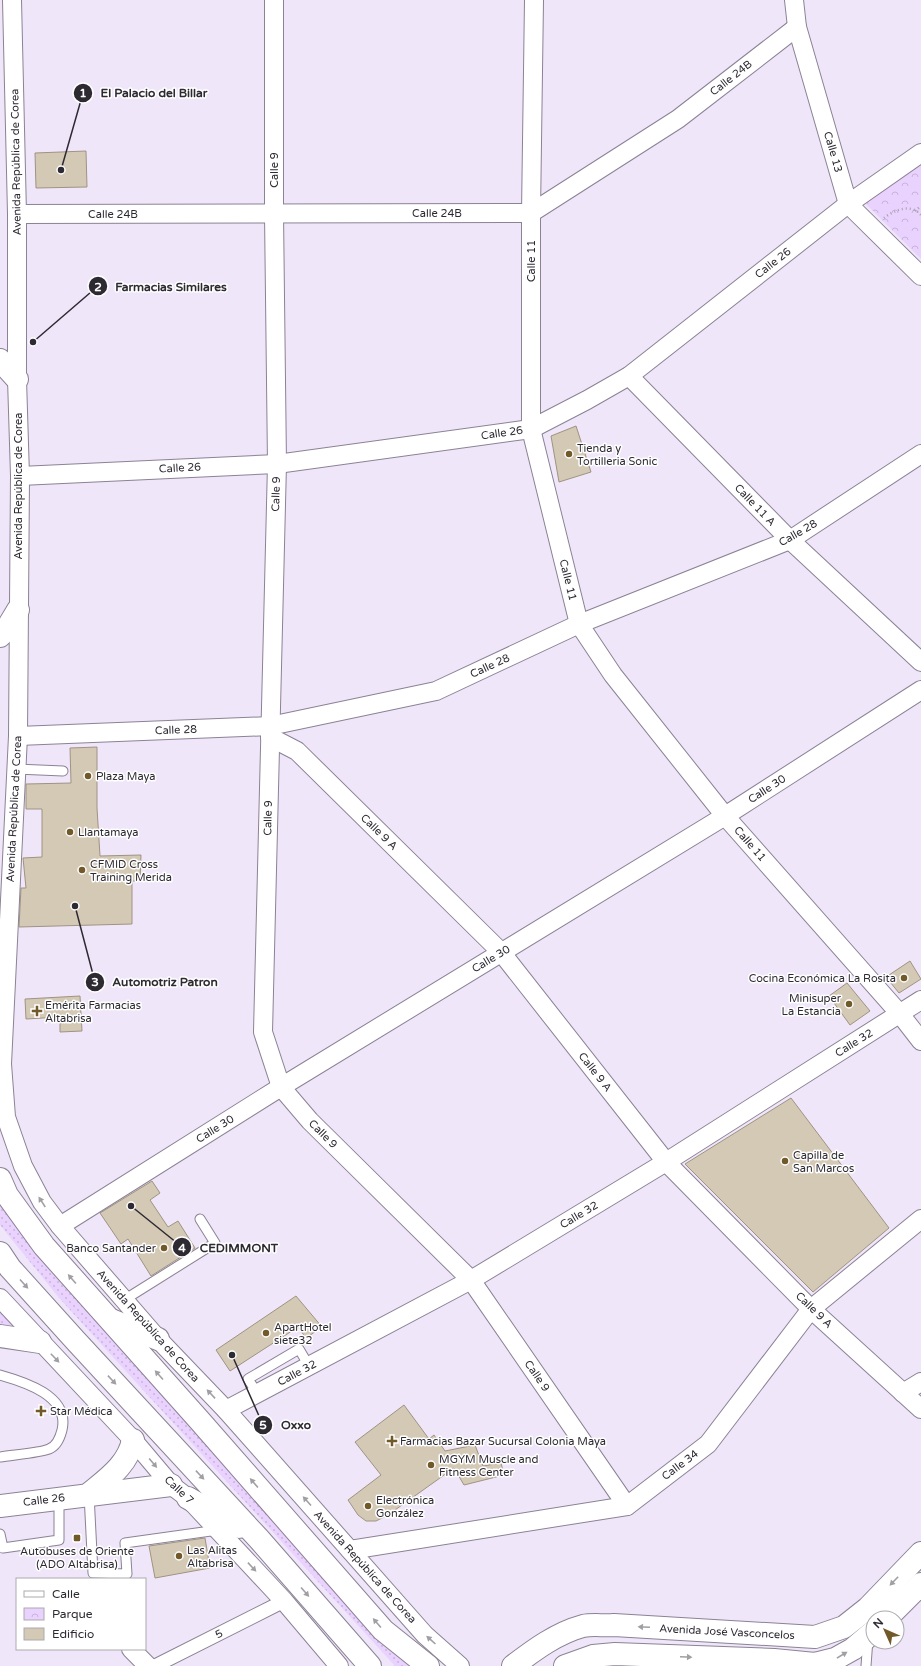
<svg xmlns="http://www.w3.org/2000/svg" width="921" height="1666" viewBox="0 0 921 1666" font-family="'Varela Round',sans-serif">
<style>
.park{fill:url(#park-crowns)}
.garden{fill:url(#garden-dots)}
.building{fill:#d4c9b5;stroke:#9f9482}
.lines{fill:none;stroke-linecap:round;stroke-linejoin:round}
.service-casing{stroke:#8b8294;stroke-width:11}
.pedestrian-casing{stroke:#8b8294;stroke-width:15}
.minor-casing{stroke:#8b8294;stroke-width:20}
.tertiary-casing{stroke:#8b8294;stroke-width:24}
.secondary-casing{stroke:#8b8294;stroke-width:24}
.path{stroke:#a8a0af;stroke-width:2.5;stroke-dasharray:1 3;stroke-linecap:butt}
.service{stroke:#fff;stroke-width:9}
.pedestrian{stroke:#fff;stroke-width:13}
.minor{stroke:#fff;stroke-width:18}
.tertiary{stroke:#fff;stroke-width:22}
.secondary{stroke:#fff;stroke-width:22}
.oneway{fill:#a19fa3}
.poi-dot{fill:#72592a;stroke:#fff;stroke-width:1.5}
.labels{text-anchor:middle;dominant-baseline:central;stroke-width:3;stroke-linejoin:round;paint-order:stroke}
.street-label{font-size:11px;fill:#2e2a32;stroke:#fff}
.poi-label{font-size:11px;fill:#2e2a32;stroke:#fff;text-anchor:start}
.leader{fill:none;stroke:#2e2a32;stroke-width:1.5}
.callout-dot{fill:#2e2a32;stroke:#fff;stroke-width:1.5}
.mark-label{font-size:12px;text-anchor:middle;font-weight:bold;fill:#fff}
.callout-label{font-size:12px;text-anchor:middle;font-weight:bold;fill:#2e2a32;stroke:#fff;stroke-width:3;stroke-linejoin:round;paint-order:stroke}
</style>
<defs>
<pattern id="park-crowns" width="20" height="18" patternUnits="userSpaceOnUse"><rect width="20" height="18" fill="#e9d2fe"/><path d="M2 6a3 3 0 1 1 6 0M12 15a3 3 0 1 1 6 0" fill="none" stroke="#c8b4da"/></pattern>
<pattern id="garden-dots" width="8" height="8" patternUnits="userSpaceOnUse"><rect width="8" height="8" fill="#e9d2fe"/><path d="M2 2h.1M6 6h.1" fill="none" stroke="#c8b4da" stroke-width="1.8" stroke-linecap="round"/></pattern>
</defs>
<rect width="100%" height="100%" fill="#f0e6fa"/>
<polygon class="park" points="921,163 921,259 865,203"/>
<g class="garden">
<polygon points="0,1197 414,1666 395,1666 60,1299 0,1225"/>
<polygon points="0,1304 23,1328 0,1330"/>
</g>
<g class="building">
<polygon points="86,151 87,187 36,188 35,153"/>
<polygon points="576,426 591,472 559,482 551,436"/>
<polygon points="97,747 97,808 100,856 141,855 140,881 132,881 132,924 19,927 21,888 26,888 23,858 42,857 42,809 26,809 26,784 71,783 70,748"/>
<polygon points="910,961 921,979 899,993 886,977"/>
<polygon points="847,983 870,1011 850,1025 829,996"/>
<polygon points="80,996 82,1031 60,1032 60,1017 26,1019 25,999"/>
<polygon points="791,1098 889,1228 813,1292 685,1164"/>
<polygon points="152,1181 160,1193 150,1200 168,1227 178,1221 195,1248 151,1276 128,1239 121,1244 100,1213"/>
<polygon points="296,1296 322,1327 306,1338 298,1327 230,1371 216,1350"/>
<polygon points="404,1405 429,1439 434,1435 445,1451 475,1445 483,1466 501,1463 504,1475 464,1485 454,1468 388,1515 376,1521 366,1521 358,1515 348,1500 381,1475 355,1442"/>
<polygon points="205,1538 210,1568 155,1578 149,1546"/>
</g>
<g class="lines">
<defs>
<g id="service">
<polyline points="16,769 63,771"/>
<polyline points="124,1300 215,1243 200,1219"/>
<path d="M0 1375C25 1382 70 1396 62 1430 60 1438 57 1446 49 1449 40 1453 11 1455 0 1457"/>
<polyline points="258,1394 248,1379 299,1349 309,1366"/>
<polyline points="89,1494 93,1573 127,1574 125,1543 218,1530"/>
<polyline points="0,1534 3,1548 59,1540 59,1498"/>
<polyline points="866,1666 868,1639"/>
</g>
<polyline id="pedestrian" points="155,1666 284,1601"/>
<g id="minor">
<polyline points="12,0 17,214 17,379 20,476 18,736 2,1064 6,1117 23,1166 42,1202 60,1226 158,1339 226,1410 425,1635 460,1666"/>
<polyline points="274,0 274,213 277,464 263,1032 281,1087 310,1121 471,1280 627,1506"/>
<polyline points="534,0 531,213 531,429 579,624 613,675 725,816 900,1014 921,1041"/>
<polyline points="794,0 797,27 848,204 921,276"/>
<polyline points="17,214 531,213 678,119 797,27"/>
<polyline points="629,376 790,540 921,662"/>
<polyline points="20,476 277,464 531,429 587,400 629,376 848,204 921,153"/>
<polyline points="18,736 270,726 436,691 579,624 790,540 921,454"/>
<polyline points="270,737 297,751 501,952 666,1162 811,1309 921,1409"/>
<polyline points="60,1226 281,1087 725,816 921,690"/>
<polyline points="0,1298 133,1440 171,1485 188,1498 284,1601 339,1666"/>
<polyline points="903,1393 921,1382"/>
<polyline points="226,1410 471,1280 666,1162 921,1000"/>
<polyline points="350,1550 627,1506 708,1444 811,1309 921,1219"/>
<polyline points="131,1649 148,1666"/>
</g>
<g id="tertiary">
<polyline points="0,1336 40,1342"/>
<path d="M89 1494C107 1479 128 1465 133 1440"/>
<polyline points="0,1506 171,1485"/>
</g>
<g id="secondary">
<polyline points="0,360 17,379"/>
<polyline points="0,636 6,630 18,610"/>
<polyline points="0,1179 7,1195 44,1246 200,1421 383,1630 428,1666"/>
<polyline points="0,1253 10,1268 75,1340 259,1539 370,1666"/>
<polyline points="111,1320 158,1339"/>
<polyline points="188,1498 239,1527"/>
<polyline points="887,1618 921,1584"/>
<path d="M513 1666C534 1650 557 1633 583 1626 593 1624 604 1626 614 1625L815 1637 844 1627 868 1608 921 1553"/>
<polyline points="565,1666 593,1656 615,1654 774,1660 815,1664 835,1659 853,1649 873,1632"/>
</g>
</defs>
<use href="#service" class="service-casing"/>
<use href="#pedestrian" class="pedestrian-casing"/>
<use href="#minor" class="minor-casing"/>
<use href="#tertiary" class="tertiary-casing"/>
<use href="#secondary" class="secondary-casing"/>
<g class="path">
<polyline points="915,211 921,206"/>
<path d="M884 218C894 210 911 203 921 215"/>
</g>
<use href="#service" class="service"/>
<use href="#pedestrian" class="pedestrian"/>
<use href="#minor" class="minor"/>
<use href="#tertiary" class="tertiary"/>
<use href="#secondary" class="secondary"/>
</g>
<defs><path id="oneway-solid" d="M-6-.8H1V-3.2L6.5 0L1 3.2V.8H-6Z"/></defs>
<g class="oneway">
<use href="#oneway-solid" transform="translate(42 1202) rotate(-123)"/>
<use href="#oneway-solid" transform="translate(72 1279) rotate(-131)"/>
<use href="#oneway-solid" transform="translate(24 1284) rotate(48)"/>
<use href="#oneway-solid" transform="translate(55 1358) rotate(46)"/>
<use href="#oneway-solid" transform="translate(159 1375) rotate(-132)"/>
<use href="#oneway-solid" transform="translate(112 1380) rotate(47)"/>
<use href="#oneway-solid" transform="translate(211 1394) rotate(-133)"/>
<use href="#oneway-solid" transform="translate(153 1463) rotate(50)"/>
<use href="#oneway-solid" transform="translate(200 1475) rotate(47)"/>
<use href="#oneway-solid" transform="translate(254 1483) rotate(-131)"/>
<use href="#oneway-solid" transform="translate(307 1501) rotate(-132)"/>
<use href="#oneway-solid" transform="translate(252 1567) rotate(47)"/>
<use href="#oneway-solid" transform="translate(894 1581) rotate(134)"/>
<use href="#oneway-solid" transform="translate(305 1592) rotate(49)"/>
<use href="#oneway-solid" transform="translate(377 1623) rotate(-131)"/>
<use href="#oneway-solid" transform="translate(644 1627) rotate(-177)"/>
<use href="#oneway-solid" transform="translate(431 1640) rotate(-138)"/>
<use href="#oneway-solid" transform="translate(842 1655) rotate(-31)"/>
<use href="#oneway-solid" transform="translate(686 1657) rotate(2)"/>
</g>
<g class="poi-dot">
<circle cx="569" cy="454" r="4"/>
<circle cx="88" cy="776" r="4"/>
<circle cx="70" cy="832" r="4"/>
<circle cx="82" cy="870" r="4"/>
<circle cx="904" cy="978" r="4"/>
<circle cx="849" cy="1004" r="4"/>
<path d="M35 1005h4v4h4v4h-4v4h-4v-4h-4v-4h4z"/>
<circle cx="785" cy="1161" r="4"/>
<circle cx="164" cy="1248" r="4"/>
<circle cx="266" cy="1333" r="4"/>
<path d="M39 1405h4v4h4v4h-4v4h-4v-4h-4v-4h4z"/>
<path d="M390 1435h4v4h4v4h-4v4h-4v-4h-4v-4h4z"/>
<circle cx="431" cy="1465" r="4"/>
<circle cx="368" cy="1506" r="4"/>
<rect x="73" y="1534" width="8" height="8" rx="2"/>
<circle cx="179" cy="1556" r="4"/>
</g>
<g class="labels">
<g class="street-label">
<text transform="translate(731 78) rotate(-38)">Calle 24B</text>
<text transform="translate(833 152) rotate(74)">Calle 13</text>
<text transform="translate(16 162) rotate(-91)">Avenida República de Corea</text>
<text transform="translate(274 170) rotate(-90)">Calle 9</text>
<text x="437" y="213">Calle 24B</text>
<text x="113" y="214">Calle 24B</text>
<text transform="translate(531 261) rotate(-90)">Calle 11</text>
<text transform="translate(773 263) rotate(-38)">Calle 26</text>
<text transform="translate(502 433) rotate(-8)">Calle 26</text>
<text transform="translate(180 468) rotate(-3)">Calle 26</text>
<text transform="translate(18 486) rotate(-90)">Avenida República de Corea</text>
<text transform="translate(276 494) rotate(-88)">Calle 9</text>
<text transform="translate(755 505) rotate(46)">Calle 11 A</text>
<text transform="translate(798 533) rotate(-30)">Calle 28</text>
<text transform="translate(568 580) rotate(76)">Calle 11</text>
<text transform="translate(490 666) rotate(-25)">Calle 28</text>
<text transform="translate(176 730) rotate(-2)">Calle 28</text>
<text transform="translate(767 789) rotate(-33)">Calle 30</text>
<text transform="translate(14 809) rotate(-87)">Avenida República de Corea</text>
<text transform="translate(268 818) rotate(-89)">Calle 9</text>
<text transform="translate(379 832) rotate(44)">Calle 9 A</text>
<text transform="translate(750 844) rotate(49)">Calle 11</text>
<text transform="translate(491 959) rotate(-31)">Calle 30</text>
<text transform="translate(854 1043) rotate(-32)">Calle 32</text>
<text transform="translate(595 1072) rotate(52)">Calle 9 A</text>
<text transform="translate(215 1129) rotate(-32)">Calle 30</text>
<text transform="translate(323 1134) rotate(45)">Calle 9</text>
<text transform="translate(579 1215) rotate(-31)">Calle 32</text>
<text transform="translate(814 1310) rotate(44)">Calle 9 A</text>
<text transform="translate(148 1326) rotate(48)">Avenida República de Corea</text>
<text transform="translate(297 1373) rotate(-28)">Calle 32</text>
<text transform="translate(537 1376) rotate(55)">Calle 9</text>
<text transform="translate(680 1465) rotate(-37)">Calle 34</text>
<text transform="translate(179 1490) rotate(43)">Calle 7</text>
<text transform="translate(44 1500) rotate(-7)">Calle 26</text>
<text transform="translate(365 1567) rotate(48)">Avenida República de Corea</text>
<text transform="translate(727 1632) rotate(3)">Avenida José Vasconcelos</text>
<text transform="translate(219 1634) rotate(-27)">5</text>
</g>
<g class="poi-label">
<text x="577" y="448">Tienda y<tspan x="577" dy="13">Tortilleria Sonic</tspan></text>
<text x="96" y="776">Plaza Maya</text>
<text x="78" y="832">Llantamaya</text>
<text x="90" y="864">CFMID Cross<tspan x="90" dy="13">Training Merida</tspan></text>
<text x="896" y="978" text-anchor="end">Cocina Económica La Rosita</text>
<text x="841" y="998" text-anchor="end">Minisuper<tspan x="841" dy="13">La Estancia</tspan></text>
<text x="45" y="1005">Emérita Farmacias<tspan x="45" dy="13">Altabrisa</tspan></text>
<text x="793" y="1155">Capilla de<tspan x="793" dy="13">San Marcos</tspan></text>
<text x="156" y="1248" text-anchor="end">Banco Santander</text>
<text x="274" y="1327">ApartHotel<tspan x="274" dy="13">siete32</tspan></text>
<text x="50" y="1411">Star Médica</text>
<text x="400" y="1441">Farmacias Bazar Sucursal Colonia Maya</text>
<text x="439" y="1459">MGYM Muscle and<tspan x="439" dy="13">Fitness Center</tspan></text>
<text x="376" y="1500">Electrónica<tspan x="376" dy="13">González</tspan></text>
<text x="187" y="1550">Las Alitas<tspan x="187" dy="13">Altabrisa</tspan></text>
<text x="77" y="1551" text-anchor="middle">Autobuses de Oriente<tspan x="77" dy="13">(ADO Altabrisa)</tspan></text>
</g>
</g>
<path class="leader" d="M61 170L83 93M33 342L98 286M75 906L95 982M131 1206L182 1247M232 1355L263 1425"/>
<g class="callout-dot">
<circle cx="61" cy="170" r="4"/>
<circle cx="33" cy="342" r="4"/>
<circle cx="75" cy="906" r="4"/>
<circle cx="131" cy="1206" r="4"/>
<circle cx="232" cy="1355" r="4"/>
<circle cx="83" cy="93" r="10"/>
<circle cx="98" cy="286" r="10"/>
<circle cx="95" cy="982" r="10"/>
<circle cx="182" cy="1247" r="10"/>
<circle cx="263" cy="1425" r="10"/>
</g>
<g class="mark-label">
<text x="83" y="97">1</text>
<text x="98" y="291">2</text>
<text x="95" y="986">3</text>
<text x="182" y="1252">4</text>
<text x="263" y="1429">5</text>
</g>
<g class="callout-label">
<text x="154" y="97">El Palacio del Billar</text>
<text x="171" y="291">Farmacias Similares</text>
<text x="165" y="986">Automotriz Patron</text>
<text x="239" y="1252">CEDIMMONT</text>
<text x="296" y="1429">Oxxo</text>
</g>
<rect x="16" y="1578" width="130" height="72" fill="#ffffff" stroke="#abaaad"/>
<rect x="24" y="1591" width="20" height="6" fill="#ffffff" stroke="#abaaad"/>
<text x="52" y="1598" font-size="12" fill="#2e2a32">Calle</text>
<rect x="24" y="1608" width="20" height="12" fill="url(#park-crowns)" stroke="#abaaad"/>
<text x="52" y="1618" font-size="12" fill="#2e2a32">Parque</text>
<rect x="24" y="1628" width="20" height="12" fill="#d4c9b5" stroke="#abaaad"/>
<text x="52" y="1638" font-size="12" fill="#2e2a32">Edificio</text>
<g transform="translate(885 1630) rotate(315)"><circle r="19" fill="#ffffff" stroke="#abaaad"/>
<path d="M0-3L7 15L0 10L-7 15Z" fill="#72592a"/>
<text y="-6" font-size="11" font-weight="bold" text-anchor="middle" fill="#2e2a32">N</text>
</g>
</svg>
